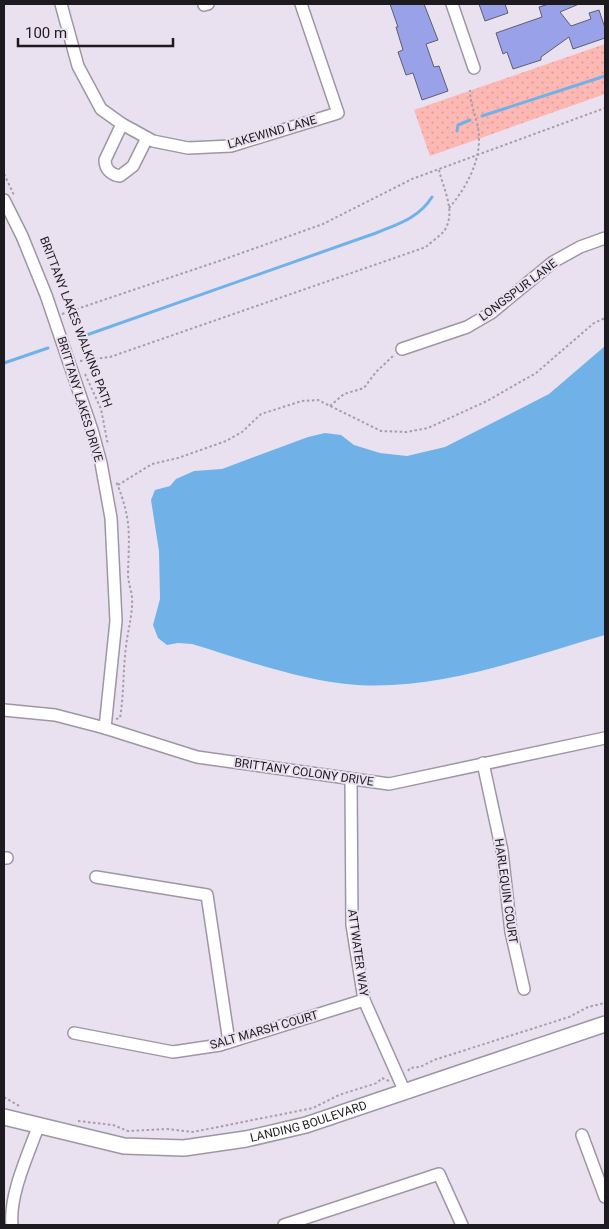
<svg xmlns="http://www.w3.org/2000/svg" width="609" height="1229" viewBox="0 0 609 1229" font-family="Roboto,sans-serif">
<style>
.grass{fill:url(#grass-dots)}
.water{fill:#70b2e8}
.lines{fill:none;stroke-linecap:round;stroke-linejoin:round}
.stream{stroke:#70b2e8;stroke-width:3}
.building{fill:#99a1e8;stroke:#5d5f6d}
.minor-casing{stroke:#9f96a4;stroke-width:14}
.tertiary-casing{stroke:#9f96a4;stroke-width:18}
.path{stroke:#a59eaa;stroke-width:2;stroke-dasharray:2.5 2.5;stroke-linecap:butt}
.minor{stroke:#fff;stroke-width:11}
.tertiary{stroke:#fff;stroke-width:15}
.labels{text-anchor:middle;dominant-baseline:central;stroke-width:4;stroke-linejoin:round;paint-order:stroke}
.street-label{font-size:12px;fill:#1e1b20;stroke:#eae1f0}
</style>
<defs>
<pattern id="grass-dots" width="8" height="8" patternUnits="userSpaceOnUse" patternTransform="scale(1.25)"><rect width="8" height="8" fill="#fdb8b4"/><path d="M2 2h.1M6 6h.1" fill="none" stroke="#d89e9a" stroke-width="1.8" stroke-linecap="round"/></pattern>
</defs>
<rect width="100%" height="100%" fill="#eae1f0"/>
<polygon class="grass" points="605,44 605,94 430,156 414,110"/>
<path class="water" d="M605 346V635C525 658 442 690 357 685 301 681 245 660 192 644L178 643 167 645 158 638 153 625 160 599 159 551 151 500 155 490 170 486 176 479 194 471 222 469 308 437 325 433 341 435 354 445 380 453 407 456 445 447 549 394Z"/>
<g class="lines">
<g class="stream">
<polyline points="482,116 605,76"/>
<polyline points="457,131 458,125 470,120"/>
<path d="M78 338 376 233C398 224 419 218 432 197"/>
<polyline points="4,363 48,348"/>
</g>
</g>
<g class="building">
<polygon points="390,4 424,4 438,40 426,44 434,67 439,66 448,91 422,100 413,73 406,75 398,52 403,50 396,27 398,27"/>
<polygon points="479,4 505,4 508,13 485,21"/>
<polygon points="549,4 579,4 560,12 571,26 591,19 589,13 599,10 605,28 605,38 573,49 569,37 541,57 541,60 513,69 507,52 503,54 496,33 542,17 539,7"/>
</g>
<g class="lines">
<defs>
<g id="minor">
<polyline points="61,4 78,66 101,109 122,124 153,141 188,148 231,146 338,113 301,4"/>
<polyline points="452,4 474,68"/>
<polyline points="204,5 208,4"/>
<path d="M122 124 105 160C105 169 111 175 120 176L133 166 147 138"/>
<polyline points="4,200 22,236 46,295 92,430 101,463 111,518 116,621 105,728"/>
<polyline points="402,349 467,327 491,313 553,262 580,247 605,238"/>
<polyline points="4,710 55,715 105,728 197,757 389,784 605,738"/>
<polyline points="483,763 502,851 511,932 524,989"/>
<polyline points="351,779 352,925 364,1000 404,1090"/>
<polyline points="4,858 7,858"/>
<polyline points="96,877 207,895 229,1042"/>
<polyline points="74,1033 173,1052 220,1045 364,1000"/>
<polyline points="582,1135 605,1197"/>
<path d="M12 1225C9 1195 28 1155 38 1127"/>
<polyline points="284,1225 439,1174 462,1225"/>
</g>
<g id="tertiary">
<path id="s1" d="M4 1117 124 1146 184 1148 246 1139 306 1125 605 1024"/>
</g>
</defs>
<use href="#minor" class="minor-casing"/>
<use href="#tertiary" class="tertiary-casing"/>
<g class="path">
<polyline points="4,174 14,195"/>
<path d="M449 208C468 186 485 154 477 123 474 111 470 102 470 90"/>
<polyline points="62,314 222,260 323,224 412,179 605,108"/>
<path d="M80 361 110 357 426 247C431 242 439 237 444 231 457 213 443 188 439 170"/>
<polyline points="85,374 101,409 108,445"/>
<polyline points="330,406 344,394 364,388 376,372 393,356"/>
<polyline points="118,485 152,464 178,458 226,441 242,432 261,414 302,401 318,400 381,431 407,432 428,428 487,401 536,373 594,323 605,318"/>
<path d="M116 719 120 718C124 694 123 670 126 646 128 629 133 614 132 597 131 589 128 582 128 574 129 533 132 521 116 481"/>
<polyline points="408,1071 410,1068 420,1067 434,1060 569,1017 588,1007 605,1003"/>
<polyline points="4,1097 21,1107"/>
<polyline points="78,1121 113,1125 128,1131 167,1129 193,1132 313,1108 339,1095 377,1083 382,1078 389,1081"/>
</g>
<use href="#minor" class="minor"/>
<use href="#tertiary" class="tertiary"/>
</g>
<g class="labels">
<g class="street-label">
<text transform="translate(272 132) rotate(-16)">LAKEWIND LANE</text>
<text transform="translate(518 290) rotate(-37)">LONGSPUR LANE</text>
<text transform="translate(76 322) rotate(69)">BRITTANY LAKES WALKING PATH</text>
<text transform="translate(80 399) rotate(73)">BRITTANY LAKES DRIVE</text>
<text transform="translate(304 772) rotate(8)">BRITTANY COLONY DRIVE</text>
<text transform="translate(506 891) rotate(82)">HARLEQUIN COURT</text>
<text transform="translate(358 953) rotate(82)">ATTWATER WAY</text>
<text transform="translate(264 1030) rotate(-16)">SALT MARSH COURT</text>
<text stroke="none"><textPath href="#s1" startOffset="311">LANDING BOULEVARD</textPath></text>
</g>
</g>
<rect width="609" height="1229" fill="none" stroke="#1e1b20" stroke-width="10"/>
<path d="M18 38v8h155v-8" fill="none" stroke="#1e1b20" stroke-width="2.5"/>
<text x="25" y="38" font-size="15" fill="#1e1b20" stroke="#eae1f0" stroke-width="4" paint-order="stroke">100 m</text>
</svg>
